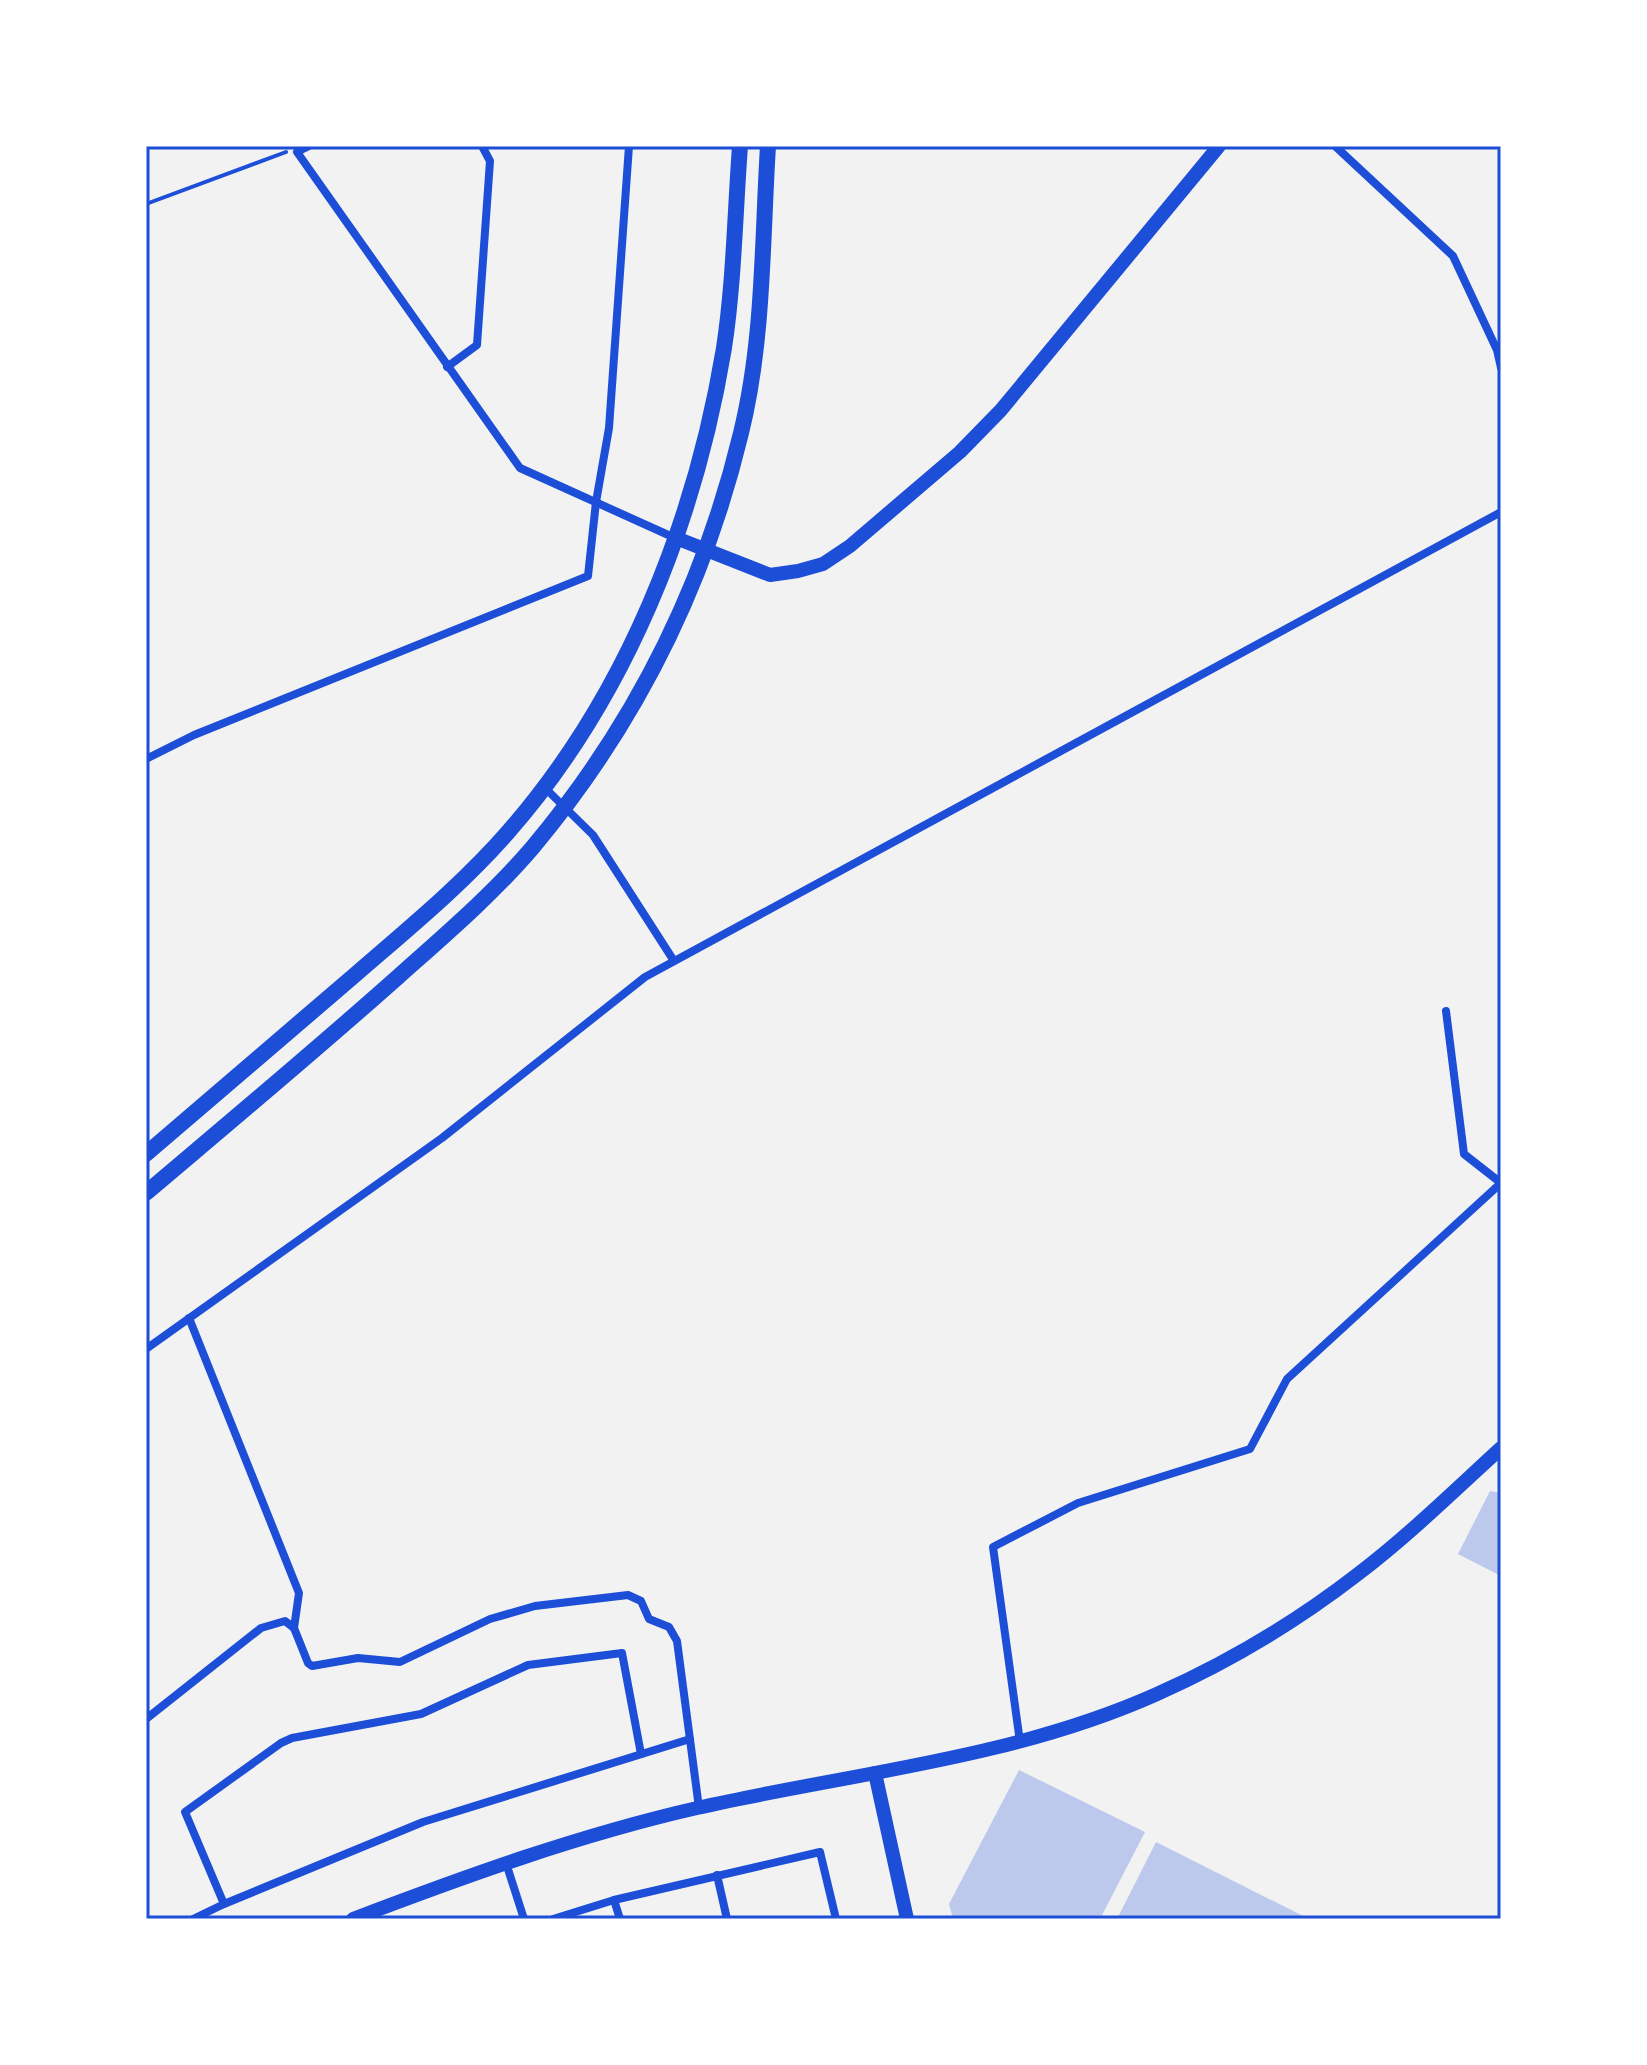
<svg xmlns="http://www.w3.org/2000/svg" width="1647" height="2065" viewBox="0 0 1647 2065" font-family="Jost,sans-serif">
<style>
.building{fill:#bdc9ec}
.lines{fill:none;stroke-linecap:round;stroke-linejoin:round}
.path{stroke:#1d4ed8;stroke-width:4}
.minor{stroke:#1d4ed8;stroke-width:8}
.tertiary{stroke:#1d4ed8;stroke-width:14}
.secondary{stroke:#1d4ed8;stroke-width:16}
.neatline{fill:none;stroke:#1d4ed8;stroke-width:3}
</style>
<rect width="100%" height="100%" fill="#f2f2f2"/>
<g class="building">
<polygon points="1490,1491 1501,1493 1501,1576 1458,1554"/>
<polygon points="1019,1770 1145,1832 1100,1919 953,1919 949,1904"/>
<polygon points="1156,1842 1309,1919 1117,1919"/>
</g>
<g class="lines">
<polyline class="path" points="146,204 286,152"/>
<g class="minor">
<polyline points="309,146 297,152 520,468 675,538"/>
<polyline points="1335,146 1453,256 1497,350 1501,368"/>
<polyline points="447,367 477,345 490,161 482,146"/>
<polyline points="146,759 194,735 588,576 596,502 609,428 629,146"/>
<polyline points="544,787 593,835 674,961"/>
<polyline points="1446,1011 1464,1154 1501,1183"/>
<polyline points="189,1318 299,1593 294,1628"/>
<polyline points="146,1349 442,1138 645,977 1501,512"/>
<polyline points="146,1719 261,1628 285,1621 294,1628 308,1663 312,1666 358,1658 400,1662 490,1619 535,1606 628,1595 641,1601 649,1619 669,1627 677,1641 699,1808"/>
<polyline points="1020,1742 993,1547 1078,1503 1250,1449 1287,1379 1501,1183"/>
<polyline points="506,1863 524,1919"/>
<polyline points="717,1875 727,1919"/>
<polyline points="614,1900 620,1919"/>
<polyline points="224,1904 185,1812 281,1743 292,1738 421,1714 528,1665 622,1653 641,1754"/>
<polyline points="193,1919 224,1904 423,1822 690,1739"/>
<polyline points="553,1919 614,1900 820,1852 836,1919"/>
</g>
<g class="tertiary">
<polyline points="676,538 770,575 798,571 823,564 850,546 960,452 1001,410 1219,146"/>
<polyline points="875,1773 907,1919"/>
<path d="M353 1919C466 1876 579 1835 697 1808 851 1773 1012 1759 1157 1694 1229 1662 1296 1622 1358 1574 1408 1536 1455 1490 1501 1448"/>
</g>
<g class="secondary">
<path d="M146 1154C216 1094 286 1034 356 974 409 928 463 884 509 831 626 697 695 523 724 348 734 282 735 213 740 146"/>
<path d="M146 1193C231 1121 316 1050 399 976 445 935 493 894 533 847 635 725 704 587 741 433 764 340 762 241 768 146"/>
</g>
</g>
<rect width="1647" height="2065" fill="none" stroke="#ffffff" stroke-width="296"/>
<rect x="148" y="148" width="1351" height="1769" class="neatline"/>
</svg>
